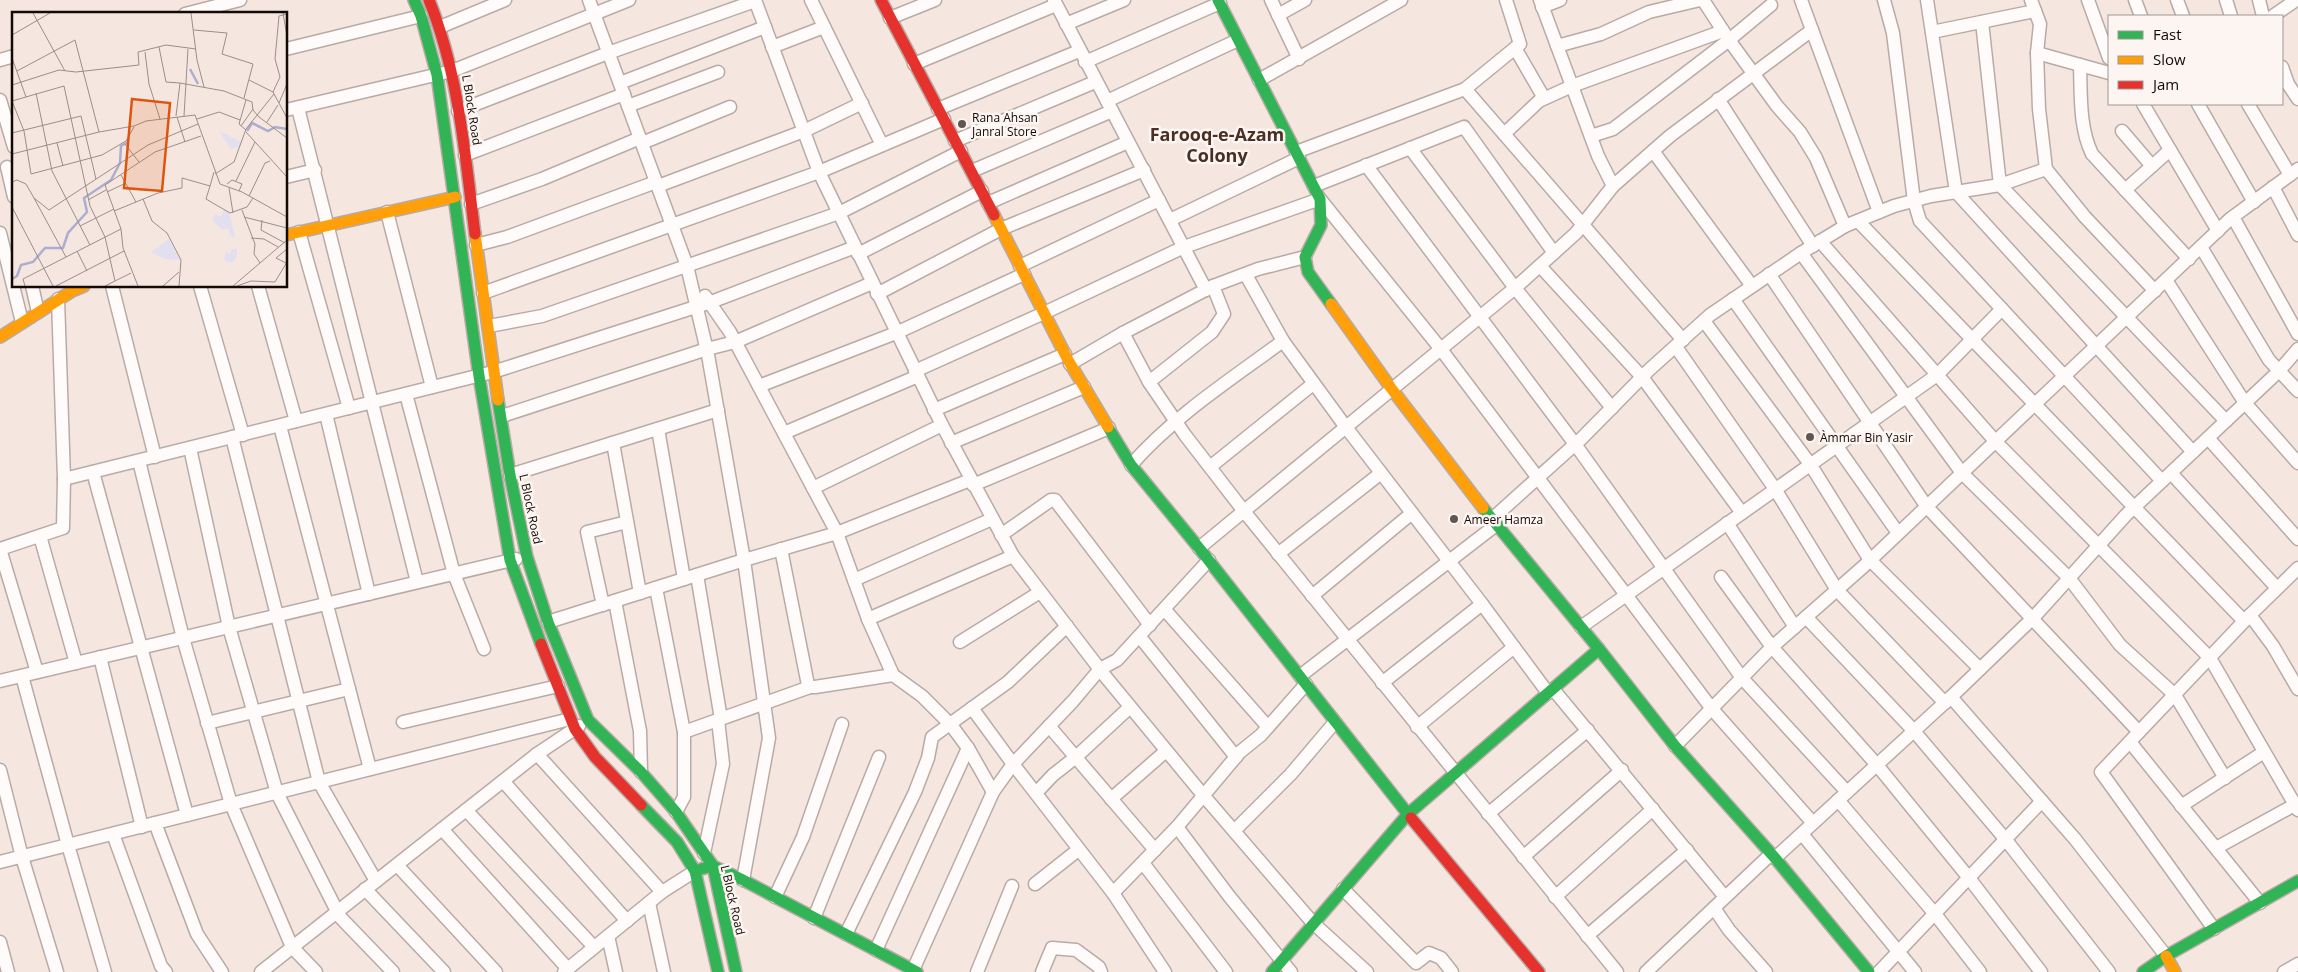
<svg xmlns="http://www.w3.org/2000/svg" width="2298" height="972" viewBox="0 0 2298 972" font-family="'Open Sans',sans-serif">
<style>
.lines{fill:none;stroke-linecap:round;stroke-linejoin:round}
.street-casing{stroke:#b8aba6;stroke-width:15}
.fast-casing{stroke:#b8aba6;stroke-width:14}
.slow-casing{stroke:#b8aba6;stroke-width:14}
.jam-casing{stroke:#b8aba6;stroke-width:14}
.street{stroke:#fefbfa;stroke-width:12}
.fast{stroke:#30b455;stroke-width:11}
.slow{stroke:#ff9f0a;stroke-width:11}
.jam{stroke:#e5322d;stroke-width:11}
.poi-dot{fill:#625652;stroke:#fcf5f2;stroke-width:2}
.labels{text-anchor:middle;dominant-baseline:central;stroke-width:5;stroke-linejoin:round;paint-order:stroke}
.street-label{font-size:12px;fill:#130905;stroke:#fcf5f2}
.poi-label{font-size:12px;fill:#130905;stroke:#fcf5f2;text-anchor:start}
.district-label{font-size:18px;font-weight:bold;fill:#493024;stroke:#fcf5f2}
.inset-river{fill:none;stroke:#acaed0;stroke-width:2.5}
.inset-road{fill:none;stroke:#9b8e88;stroke-width:1}
.view{fill:#dd550c;fill-opacity:0.15;stroke:#dd550c;stroke-width:2.5}
.inset-edge{fill:none;stroke:#130905;stroke-width:2.5}
</style>
<rect width="100%" height="100%" fill="#f6e6e0"/>
<g class="lines">
<defs>
<g id="street">
<polyline points="589,0 687,266 708,355 744,560 769,738 743,880"/>
<polyline points="755,0 819,172 942,425 1013,556 1105,676 1203,795 1313,923 1367,972"/>
<polyline points="811,0 882,145"/>
<polyline points="1054,0 1206,290"/>
<polyline points="1271,0 1299,59"/>
<polyline points="1540,0 1598,156 1613,186"/>
<polyline points="1703,0 1729,40 1777,106 1800,132 1816,158 1845,226"/>
<polyline points="1801,0 1879,212"/>
<polyline points="1884,0 1893,33 1914,201 1920,221 2162,481"/>
<polyline points="1927,0 1956,192 2193,452"/>
<polyline points="2031,0 2040,24 2037,53 2039,109 2046,169 2085,217 2155,291"/>
<polyline points="2088,0 2109,58"/>
<polyline points="2135,0 2141,16"/>
<polyline points="2177,0 2183,16"/>
<polyline points="2226,0 2231,16"/>
<polyline points="2259,0 2263,16"/>
<polyline points="1542,7 1560,0"/>
<polyline points="185,14 240,0"/>
<polyline points="1278,15 1305,0"/>
<polyline points="2273,16 2296,0"/>
<polyline points="890,18 935,0"/>
<polyline points="1982,22 2000,185 2226,421"/>
<polyline points="1066,24 1124,0"/>
<polyline points="440,27 505,0"/>
<polyline points="1932,32 2035,11"/>
<polyline points="1557,46 1601,34 1649,12 1700,0"/>
<polyline points="772,47 824,27"/>
<polyline points="1515,48 1544,98"/>
<polyline points="286,49 421,16"/>
<polyline points="2037,53 2109,73"/>
<polyline points="0,60 14,56"/>
<polyline points="1085,62 1220,3"/>
<polyline points="914,64 1056,5"/>
<path d="M2080 65C2081 94 2079 127 2092 154L2189 259"/>
<polyline points="2282,67 2288,84 2298,99"/>
<polyline points="1259,80 1401,0"/>
<polyline points="620,83 765,27"/>
<polyline points="1465,89 1520,44 1506,0"/>
<polyline points="1718,99 1813,246"/>
<polyline points="0,100 14,147"/>
<polyline points="1107,101 1238,40"/>
<polyline points="2143,104 2218,231"/>
<polyline points="2198,104 2254,202"/>
<polyline points="2248,104 2290,175"/>
<polyline points="628,106 718,72"/>
<polyline points="298,108 417,582"/>
<polyline points="938,109 1079,51"/>
<polyline points="286,110 452,71 629,0"/>
<polyline points="458,111 608,53 755,1"/>
<polyline points="2122,131 2152,166"/>
<polyline points="1504,134 1539,101 1572,86 1723,31"/>
<polyline points="1591,136 1613,129 1729,40 1771,5"/>
<polyline points="955,141 1095,82"/>
<polyline points="642,143 730,107"/>
<polyline points="1410,148 1515,288 1612,408"/>
<polyline points="1653,151 1752,286"/>
<polyline points="1296,152 1465,89 1683,340"/>
<polyline points="465,155 624,94"/>
<polyline points="1366,165 1575,444 1742,678 1847,792"/>
<polyline points="7,167 14,197"/>
<polyline points="972,171 1112,111"/>
<polyline points="286,177 315,170"/>
<polyline points="658,186 804,131 862,103"/>
<polyline points="1314,186 1464,127 1554,253"/>
<polyline points="2273,187 2298,235"/>
<polyline points="2125,190 2170,150"/>
<polyline points="988,203 1128,142"/>
<polyline points="471,204 542,179 640,138"/>
<polyline points="387,212 432,387"/>
<polyline points="2233,217 2298,334"/>
<polyline points="1170,220 1299,158"/>
<polyline points="1858,221 2244,621"/>
<polyline points="299,232 349,408"/>
<polyline points="0,233 22,322"/>
<polyline points="1820,241 1995,441 2210,658 2298,810"/>
<polyline points="476,245 507,237 656,182"/>
<polyline points="2201,247 2269,360 2298,391"/>
<polyline points="1801,253 1962,473 2069,578 2120,645 2175,695 2225,778"/>
<polyline points="858,254 982,191"/>
<polyline points="1020,266 1159,200"/>
<polyline points="1540,266 1642,377 1742,513"/>
<polyline points="1769,274 1927,507 2139,732"/>
<polyline points="1246,275 1283,341"/>
<polyline points="2166,280 2245,403 2298,463"/>
<polyline points="32,286 38,312"/>
<polyline points="112,286 155,457"/>
<polyline points="200,286 243,435"/>
<polyline points="258,286 296,421"/>
<polyline points="1213,286 1224,314 1212,332 1149,382 1185,435 1243,510 1617,972"/>
<polyline points="483,293 819,172 944,119"/>
<polyline points="877,294 1001,229 1144,170"/>
<polyline points="705,296 730,332 837,533 868,619 893,675 922,696 951,725 968,748 993,792"/>
<polyline points="1733,299 1898,533"/>
<polyline points="1704,321 1810,464 1870,560 1980,669"/>
<polyline points="489,326 542,316 839,213 961,151"/>
<polyline points="1123,333 1149,382"/>
<polyline points="1676,347 1775,489 1837,590 1945,703"/>
<polyline points="1070,364 1123,333 1213,286 1258,269 1305,257"/>
<polyline points="915,371 1044,313 1184,247 1320,199 1440,348 1712,709 1813,823"/>
<polyline points="759,386 896,333 1024,274"/>
<polyline points="406,394 454,574 484,649"/>
<polyline points="934,410 1065,354"/>
<polyline points="326,414 369,594"/>
<polyline points="502,416 707,349 735,342 872,283"/>
<polyline points="280,426 370,769"/>
<polyline points="658,429 684,579"/>
<polyline points="784,433 918,376"/>
<polyline points="232,437 319,782 376,881"/>
<polyline points="2208,438 2298,539"/>
<polyline points="613,443 640,593"/>
<polyline points="951,443 1084,387"/>
<polyline points="190,448 229,627 277,793 340,917 393,972"/>
<polyline points="139,461 183,638 231,804 292,947 316,972"/>
<path d="M1131 465C1174 416 1230 380 1283 341L1345 426 1482 604 1382 683"/>
<polyline points="1210,467 1313,384"/>
<polyline points="93,472 187,815"/>
<polyline points="2171,473 2277,588"/>
<polyline points="510,475 718,410"/>
<polyline points="64,479 493,372 711,302 855,247"/>
<polyline points="973,485 1109,428"/>
<polyline points="813,488 942,425"/>
<polyline points="1492,519 1582,438 1649,370 1710,315 1801,253 1845,226 1894,206 1931,196 2000,185 2046,169"/>
<polyline points="1727,523 1795,627"/>
<polyline points="1001,535 1051,500 1055,500 1150,625"/>
<polyline points="40,536 76,663"/>
<polyline points="1199,548 1515,288 1576,233 1613,186 1670,136 1812,30"/>
<polyline points="0,549 63,528 64,479 58,299"/>
<polyline points="0,549 37,672"/>
<polyline points="781,549 808,685 810,687 815,687 893,675"/>
<polyline points="1278,554 1381,473"/>
<polyline points="697,575 721,719"/>
<polyline points="1721,577 1772,647 1877,765 1969,878 2041,972"/>
<polyline points="854,580 992,519"/>
<polyline points="656,588 684,732 684,797 676,812"/>
<polyline points="1312,596 1412,513"/>
<polyline points="615,601 640,731 641,772"/>
<polyline points="1482,604 1548,693"/>
<polyline points="603,605 587,532 627,522"/>
<polyline points="1165,610 1268,727"/>
<polyline points="2250,615 2273,646 2298,689"/>
<polyline points="1806,617 1914,731 2006,840 2109,972"/>
<polyline points="868,619 1013,556"/>
<polyline points="548,622 744,560 837,533 970,480"/>
<polyline points="1581,627 1937,375 2002,309"/>
<polyline points="1140,637 1236,757"/>
<polyline points="960,642 1040,592"/>
<polyline points="100,657 142,827"/>
<polyline points="22,676 68,845 105,972"/>
<polyline points="1300,676 1496,525"/>
<polyline points="0,681 516,559"/>
<polyline points="1553,689 1725,897"/>
<polyline points="1951,697 2075,839 2166,956"/>
<polyline points="403,722 558,686"/>
<polyline points="207,723 349,689"/>
<polyline points="1049,726 1155,850"/>
<polyline points="1417,727 1514,647"/>
<polyline points="684,732 810,687"/>
<polyline points="2130,742 2260,903"/>
<polyline points="1675,746 1772,647 1864,566 2230,219 2298,169"/>
<polyline points="537,754 662,892"/>
<polyline points="0,770 22,857 57,972"/>
<polyline points="503,781 627,921"/>
<polyline points="1036,793 1053,775 1076,757 1130,707"/>
<polyline points="1111,799 1166,751"/>
<polyline points="1838,800 1935,914 1980,972"/>
<polyline points="2181,806 2264,752"/>
<polyline points="466,810 594,947"/>
<polyline points="1488,814 1588,730"/>
<polyline points="155,823 197,934 222,972"/>
<polyline points="1177,827 1229,896 1291,972"/>
<polyline points="442,829 568,969"/>
<polyline points="1234,831 1291,774 1335,722"/>
<polyline points="113,834 161,966 166,972"/>
<polyline points="1802,834 1915,972"/>
<polyline points="2216,848 2298,803"/>
<polyline points="704,853 723,764 718,720"/>
<polyline points="1523,857 1622,770"/>
<polyline points="1775,858 1951,697 2034,617 2126,515 2279,371 2298,349"/>
<polyline points="0,862 570,719"/>
<polyline points="1143,863 1226,972"/>
<polyline points="397,865 496,972"/>
<polyline points="1035,884 1078,850"/>
<polyline points="365,889 444,972"/>
<polyline points="1343,889 1416,963 1429,953 1441,958 1452,972"/>
<polyline points="1113,893 1177,827 1240,752 1261,735 1306,684"/>
<polyline points="775,897 803,837 842,724"/>
<polyline points="1555,897 1653,809"/>
<polyline points="649,903 664,972"/>
<polyline points="1714,908 1729,930 1766,972"/>
<polyline points="814,918 879,757"/>
<polyline points="2214,929 2101,772 2250,615 2298,568"/>
<polyline points="846,934 915,792 928,758 932,737 1008,682 1067,626"/>
<polyline points="608,936 616,972"/>
<polyline points="1587,936 1687,850"/>
<polyline points="0,942 8,972"/>
<polyline points="876,950 968,748"/>
<polyline points="913,970 993,792 1013,764 972,708"/>
<polyline points="261,972 537,754 579,726"/>
<polyline points="564,972 662,892 695,871"/>
<polyline points="977,972 1012,886"/>
<polyline points="1042,972 1052,948 1076,950 1099,967 1101,972"/>
<polyline points="1165,972 1113,893 1013,764 1073,701 1100,669 1117,660 1209,560"/>
<polyline points="1646,972 1771,854"/>
<polyline points="1879,972 2042,801"/>
<polyline points="2284,972 2298,964"/>
</g>
<g id="fast">
<polyline points="414,0 421,16 437,75 479,376 510,560 541,644"/>
<polyline points="1218,0 1320,199 1321,225 1305,257 1308,272 1331,304"/>
<polyline points="498,400 510,475 527,557 548,622 588,720 641,772 676,812 713,866 736,972"/>
<polyline points="1108,427 1131,465 1199,548 1411,818"/>
<polyline points="1483,508 1599,649 1675,746 1775,858 1869,972"/>
<polyline points="641,805 677,842 695,871 718,972"/>
<polyline points="701,869 713,866 743,880 917,972"/>
<polyline points="1272,972 1408,814 1599,649"/>
<polyline points="2143,972 2166,956 2298,881"/>
</g>
<g id="slow">
<polyline points="994,215 1068,360 1108,427"/>
<polyline points="475,234 498,400"/>
<polyline points="286,235 455,197"/>
<polyline points="1331,304 1391,388 1483,508"/>
<polyline points="0,337 72,291 84,286"/>
<polyline points="2166,956 2175,972"/>
</g>
<g id="jam">
<path d="M429 0C459 74 465 155 475 234"/>
<polyline points="881,0 994,215"/>
<polyline points="541,644 575,729 595,757 641,805"/>
<polyline points="1411,818 1539,972"/>
</g>
</defs>
<use href="#street" class="street-casing"/>
<use href="#fast" class="fast-casing"/>
<use href="#slow" class="slow-casing"/>
<use href="#jam" class="jam-casing"/>
<use href="#street" class="street"/>
<use href="#fast" class="fast"/>
<use href="#slow" class="slow"/>
<use href="#jam" class="jam"/>
</g>
<g class="poi-dot">
<circle cx="962" cy="124" r="5"/>
<circle cx="1810" cy="437" r="5"/>
<circle cx="1454" cy="519" r="5"/>
</g>
<g class="labels">
<g class="street-label">
<text transform="translate(472 110) rotate(81)">L Block Road</text>
<text transform="translate(531 509) rotate(78)">L Block Road</text>
<text transform="translate(733 900) rotate(77)">L Block Road</text>
</g>
<g class="poi-label">
<text x="972" y="117">Rana Ahsan<tspan x="972" dy="14">Janral Store</tspan></text>
<text x="1820" y="437">Àmmar Bin Yasir</text>
<text x="1464" y="519">Ameer Hamza</text>
</g>
<g class="district-label">
<text x="1217" y="134">Farooq-e-Azam<tspan x="1217" dy="21">Colony</tspan></text>
</g>
</g>
<g transform="translate(12 12)">
<rect width="275" height="275" fill="#f6e6e0"/>
<path d="M207 119 229 130 228 134 219 137ZM212 197 217 200 223 226 217 223V217H210L200 208 203 202 209 205ZM157 227 168 248 153 247 139 240ZM220 237H225V244L221 250H215L212 247 214 239 217 243Z" fill="#e2dfef"/>
<path class="inset-river" d="M178 57 186 72M235 119 240 111 256 119 263 115 275 117M0 267 5 264 9 253 21 250 33 236H51L56 221 75 200 72 186 99 168 108 151 109 134 116 130"/>
<path class="inset-road" d="M21 1 53 59M179 1 185 48 192 75M271 1 275 24M182 18 215 21 210 42 241 52 232 86M0 23 38 1M147 35 154 70 168 71M133 40 137 72 148 107M0 46 14 85M5 59 63 28 87 120M237 68 261 80 275 106M0 73 47 58 64 60 127 53 126 40 154 33 184 37M261 80 268 65 263 47 267 4 275 2M24 81 40 159 78 233M0 89 52 74 78 194 93 225 103 269M0 89 12 119 19 162 90 143 114 129 122 115M267 91 275 72M164 104 168 71 212 79 240 90 241 98 247 105 275 126M172 104 176 37M165 105 173 130M185 107 207 100 228 108M255 110 266 93M229 114 241 97M234 118 227 112 234 88M234 120 275 165M0 121 69 104 84 167M45 131 51 154M113 132 127 150M0 142 87 120 122 114 134 109 183 103 208 172 230 180 275 205M203 162 222 150 234 117 262 82M109 163 124 190M224 169 243 130M0 170 5 168 14 172 22 186 37 198 136 133 186 112M215 172 220 168 230 172 227 179M198 174 194 187 218 201 235 195 241 186M217 176 221 201M95 180 114 171M237 184 253 151 258 149M22 186 54 245M131 187 140 209 155 221 169 248 167 274M76 188 94 178M0 195 41 274M230 198 243 232 242 242 248 251M102 199 146 181 170 176V166L198 174 202 160M232 205 275 216M250 208 249 218 273 231M68 214 102 197M109 217 111 236 126 274M239 226 252 227 266 235M65 239 75 259M274 251 264 246 275 237M13 274 11 267 109 217 93 173 143 140 189 124M44 274 112 239M93 274 119 261M151 274 167 260M221 274 275 228M225 274 239 269 263 270 275 250"/>
<path class="view" d="M120 87 158 91 150 179 112 176Z"/>
<rect width="275" height="275" class="inset-edge"/>
</g>
<rect x="2108" y="15" width="175" height="90" fill="#fcf5f2" stroke="#9f9793"/>
<rect x="2118" y="31" width="25" height="8" fill="#30b455" stroke="#9f9793"/>
<text x="2153" y="40" font-size="15" fill="#130905">Fast</text>
<rect x="2118" y="56" width="25" height="8" fill="#ff9f0a" stroke="#9f9793"/>
<text x="2153" y="65" font-size="15" fill="#130905">Slow</text>
<rect x="2118" y="81" width="25" height="8" fill="#e5322d" stroke="#9f9793"/>
<text x="2153" y="90" font-size="15" fill="#130905">Jam</text>
</svg>
